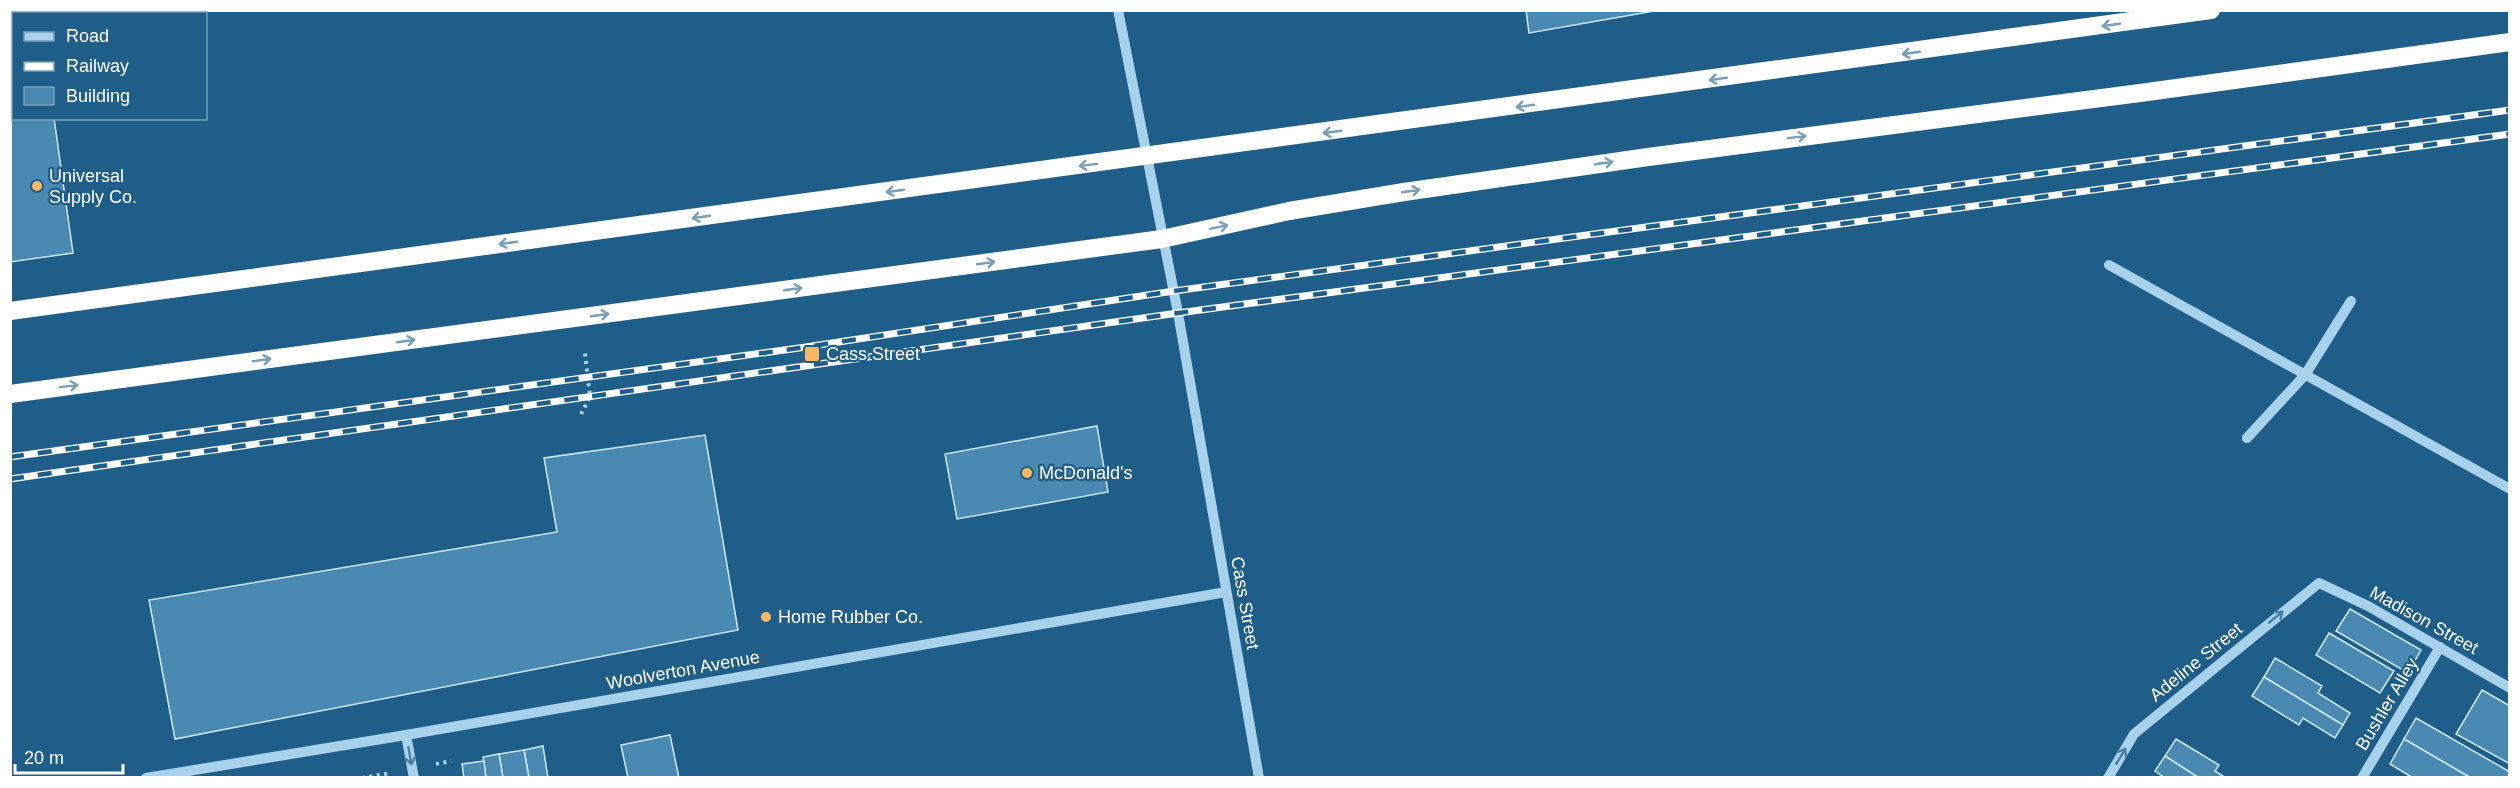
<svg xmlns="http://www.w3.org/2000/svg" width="2520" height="788" viewBox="0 0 2520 788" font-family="Helvetica,sans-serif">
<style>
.building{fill:#4a8ab2;stroke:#cde8f8;stroke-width:1.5}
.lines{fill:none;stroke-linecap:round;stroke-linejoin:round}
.path{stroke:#a8d1eb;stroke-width:4;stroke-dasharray:3 4.5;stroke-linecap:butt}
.minor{stroke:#a8d1eb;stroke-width:10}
.highway{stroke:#fff;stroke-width:18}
.rail-casing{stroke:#fff;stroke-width:7}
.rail{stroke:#1e5e88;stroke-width:4.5;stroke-dasharray:14;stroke-linecap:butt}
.oneway{stroke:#789eb8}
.oneway2{stroke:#4780a6}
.poi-dot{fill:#fab867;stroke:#1e5e88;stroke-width:2}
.labels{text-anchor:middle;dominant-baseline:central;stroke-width:4.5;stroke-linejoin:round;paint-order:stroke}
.poi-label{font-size:18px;fill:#fff;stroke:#1e5e88;text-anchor:start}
.street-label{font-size:18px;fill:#fff;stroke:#1e5e88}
</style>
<rect width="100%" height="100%" fill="#1e5e88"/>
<g class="building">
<polygon points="1526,10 1660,10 1529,33"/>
<polygon points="10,92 14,92 14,118 54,118 73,253 10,262"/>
<polygon points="1097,426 1108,492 957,519 945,454"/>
<polygon points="705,435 738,630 175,739 149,600 557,532 544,458"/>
<polygon points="2350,609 2421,650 2408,673 2336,631"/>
<polygon points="2329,633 2394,671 2380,693 2316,655"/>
<polygon points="2275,658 2322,686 2318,693 2350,713 2343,725 2264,677"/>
<polygon points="2264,677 2343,725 2335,738 2303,718 2299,725 2252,696"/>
<polygon points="2482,690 2510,706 2510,764 2456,734"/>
<polygon points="2416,718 2510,772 2510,778 2471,778 2404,739"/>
<polygon points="670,735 679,778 628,778 621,745"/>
<polygon points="2176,739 2219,765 2215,771 2226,778 2199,778 2165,756"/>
<polygon points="2404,739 2471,778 2413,778 2390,764"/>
<polygon points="543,746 548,778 529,778 524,750"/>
<polygon points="524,750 529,778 503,778 499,754"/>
<polygon points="499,754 503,778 486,778 483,757"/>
<polygon points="2165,756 2199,778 2165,778 2155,771"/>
<polygon points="484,761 486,778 464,778 462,764"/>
</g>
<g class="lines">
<g class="path">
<polyline points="581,414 590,397 585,353"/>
<polyline points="436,764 451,761"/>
<polyline points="362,778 391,773"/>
</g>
<g class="minor">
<polyline points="1118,10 1178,313 1259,778"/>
<polyline points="2109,265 2510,489"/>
<polyline points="2247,438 2305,375 2351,301"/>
<polyline points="406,735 414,778"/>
<polyline points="146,778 406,735 1226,592"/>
<polyline points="2108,778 2134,734 2319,583 2368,606 2510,688"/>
<polyline points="2362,778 2440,647"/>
</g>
<g class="highway">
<polyline points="10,311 2211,10"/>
<polyline points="10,394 1162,239 1289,211 1404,192 1648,157 2140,93 2510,42"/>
</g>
<defs>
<g id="rail">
<polyline points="10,457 799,348 1174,291 2510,110"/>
<polyline points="10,479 1178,313 2510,134"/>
</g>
</defs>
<use href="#rail" class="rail-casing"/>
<use href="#rail" class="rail"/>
</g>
<defs><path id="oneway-shaft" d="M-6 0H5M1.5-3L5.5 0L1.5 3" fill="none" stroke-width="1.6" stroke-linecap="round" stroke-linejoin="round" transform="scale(1.5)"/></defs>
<g class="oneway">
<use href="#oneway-shaft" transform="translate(2111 25) rotate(172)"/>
<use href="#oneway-shaft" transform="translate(1911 53) rotate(172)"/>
<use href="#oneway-shaft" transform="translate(1718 79) rotate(172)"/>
<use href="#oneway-shaft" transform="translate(1525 106) rotate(172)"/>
<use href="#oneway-shaft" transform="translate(1332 132) rotate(172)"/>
<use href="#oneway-shaft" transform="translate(1797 137) rotate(-7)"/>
<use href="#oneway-shaft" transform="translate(1604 163) rotate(-8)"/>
<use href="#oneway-shaft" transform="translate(1088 165) rotate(173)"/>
<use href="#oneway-shaft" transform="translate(895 191) rotate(172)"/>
<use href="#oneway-shaft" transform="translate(1411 191) rotate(-8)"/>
<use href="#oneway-shaft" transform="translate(701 217) rotate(172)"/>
<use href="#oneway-shaft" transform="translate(1219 227) rotate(-12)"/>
<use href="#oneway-shaft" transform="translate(508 243) rotate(172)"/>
<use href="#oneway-shaft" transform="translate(986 263) rotate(-8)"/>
<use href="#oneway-shaft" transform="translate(793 289) rotate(-8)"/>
<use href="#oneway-shaft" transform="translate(600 315) rotate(-8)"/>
<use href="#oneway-shaft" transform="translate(406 341) rotate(-8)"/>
<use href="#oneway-shaft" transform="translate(262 360) rotate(-8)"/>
<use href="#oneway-shaft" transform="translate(69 386) rotate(-7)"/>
</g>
<g class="oneway2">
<use href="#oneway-shaft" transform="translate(2276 617) rotate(-39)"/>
<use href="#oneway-shaft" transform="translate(410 756) rotate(80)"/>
<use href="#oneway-shaft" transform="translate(2121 756) rotate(-59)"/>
</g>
<g class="poi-dot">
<circle cx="37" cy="186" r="6"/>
<rect x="804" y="346" width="16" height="16" rx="3"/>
<circle cx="1027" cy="473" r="6"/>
<circle cx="766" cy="617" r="6"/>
</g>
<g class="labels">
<g class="poi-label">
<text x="49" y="176">Universal<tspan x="49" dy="21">Supply Co.</tspan></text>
<text x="826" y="354">Cass Street</text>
<text x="1039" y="473">McDonald's</text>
<text x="778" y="617">Home Rubber Co.</text>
</g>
<g class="street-label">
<text transform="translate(1245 603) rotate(80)">Cass Street</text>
<text transform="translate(2424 620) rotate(29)">Madison Street</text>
<text transform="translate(2196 662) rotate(-39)">Adeline Street</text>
<text transform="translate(683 670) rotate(-10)">Woolverton Avenue</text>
<text transform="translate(2387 704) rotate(-59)">Bushler Alley</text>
</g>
</g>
<rect width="2520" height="788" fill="none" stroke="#ffffff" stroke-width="24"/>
<rect x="12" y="12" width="195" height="108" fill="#1e5e88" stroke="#789eb8" stroke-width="1.5"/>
<rect x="24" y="32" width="30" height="9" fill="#a8d1eb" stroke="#789eb8" stroke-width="1.5"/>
<text x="66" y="42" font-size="18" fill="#ffffff">Road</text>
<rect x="24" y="62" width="30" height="9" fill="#ffffff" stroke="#789eb8" stroke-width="1.5"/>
<text x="66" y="72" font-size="18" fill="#ffffff">Railway</text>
<rect x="24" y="87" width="30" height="18" fill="#4a8ab2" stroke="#789eb8" stroke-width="1.5"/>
<text x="66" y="102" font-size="18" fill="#ffffff">Building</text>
<path d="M15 764v9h108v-9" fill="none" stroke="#ffffff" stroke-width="3"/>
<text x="24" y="764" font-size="18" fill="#ffffff" stroke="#1e5e88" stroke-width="4.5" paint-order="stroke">20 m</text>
</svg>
